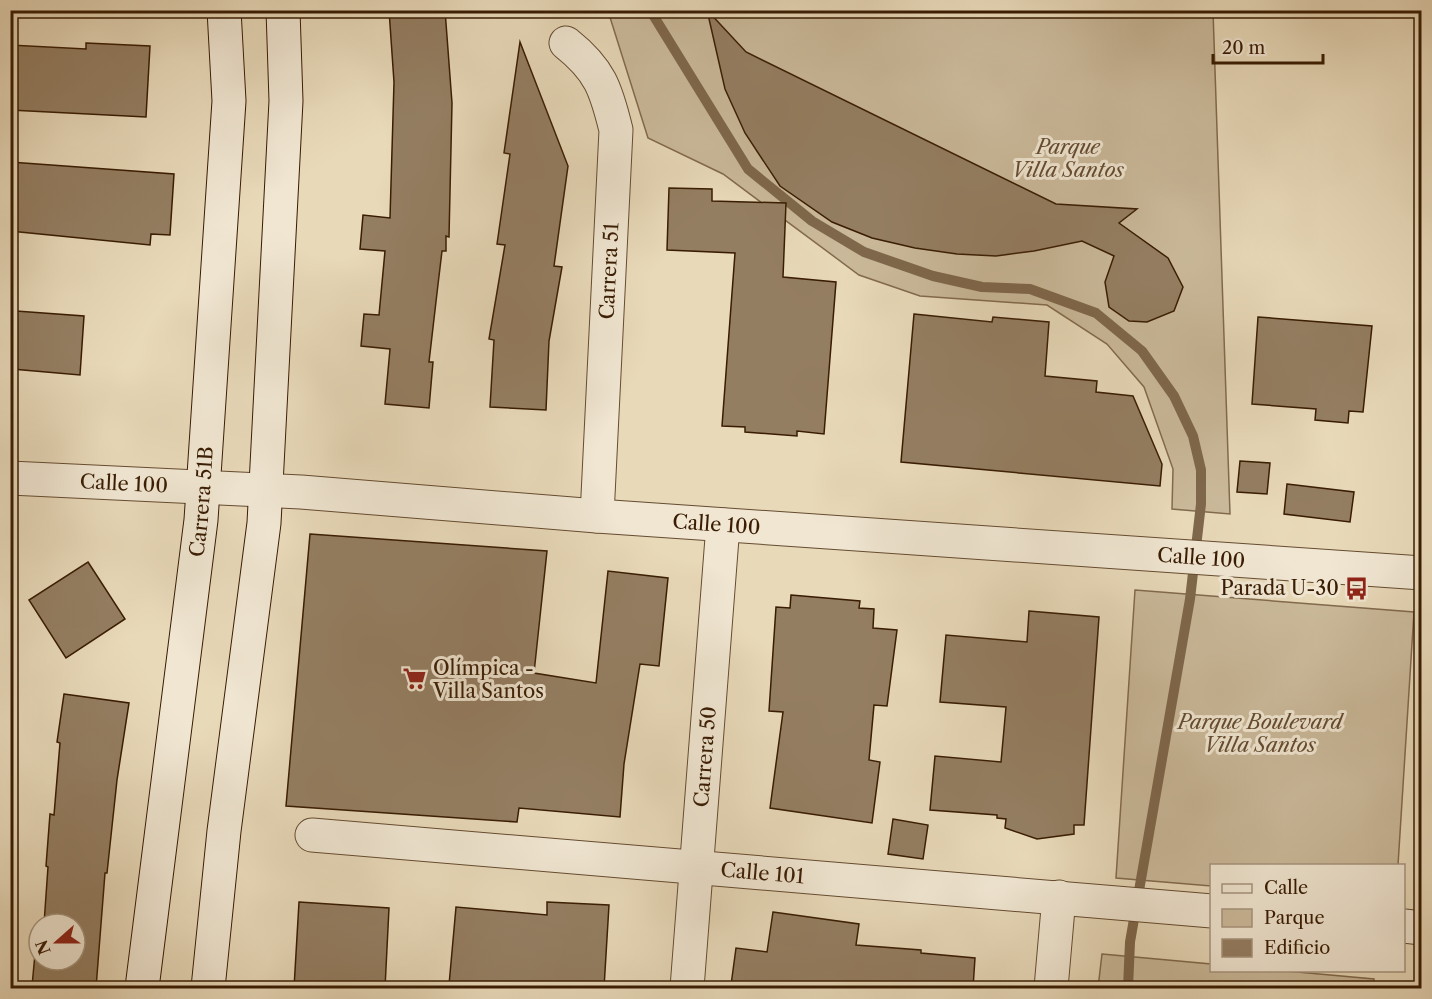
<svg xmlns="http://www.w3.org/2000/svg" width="1432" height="999" viewBox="0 0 1432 999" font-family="'Libre Caslon Text',serif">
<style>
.green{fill:#cab99a;stroke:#826a4e;stroke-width:1.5}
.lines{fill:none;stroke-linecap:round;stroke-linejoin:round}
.stream{stroke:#7e674b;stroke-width:10}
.building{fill:#947e62;stroke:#391c03;stroke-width:1.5}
.minor-casing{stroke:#654b30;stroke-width:35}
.tertiary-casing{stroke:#654b30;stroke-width:35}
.secondary-casing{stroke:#391c03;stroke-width:35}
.minor{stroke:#f0e6d2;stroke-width:33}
.tertiary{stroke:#f0e6d2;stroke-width:33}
.secondary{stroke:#f0e6d2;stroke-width:33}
.labels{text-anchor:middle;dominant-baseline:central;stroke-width:6;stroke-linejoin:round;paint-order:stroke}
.park-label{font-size:20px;font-style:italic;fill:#644b30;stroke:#f0e6d2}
.street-label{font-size:20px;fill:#391c03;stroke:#f0e6d2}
.poi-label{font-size:20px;fill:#391c03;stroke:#f0e6d2;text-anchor:end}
</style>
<rect width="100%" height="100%" fill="#e8d9b9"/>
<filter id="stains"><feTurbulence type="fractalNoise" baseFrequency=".00333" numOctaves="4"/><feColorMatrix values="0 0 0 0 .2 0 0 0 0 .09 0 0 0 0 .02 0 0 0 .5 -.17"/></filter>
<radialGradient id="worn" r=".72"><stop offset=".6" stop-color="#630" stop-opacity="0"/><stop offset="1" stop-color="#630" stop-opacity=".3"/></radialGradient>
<g class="green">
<polygon points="608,11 1213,11 1230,514 1172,509 1173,469 1144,387 1107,344 1047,305 920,296 859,275 723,174 648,138"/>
<polygon points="1135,590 1414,612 1398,865 1212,866 1211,886 1116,878"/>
<polygon points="1102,954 1211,964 1212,970 1286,971 1374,979 1373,988 1098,988"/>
</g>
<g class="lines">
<polyline class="stream" points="650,10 748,169 812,221 864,252 933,276 982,287 1030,289 1096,313 1142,351 1174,396 1193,436 1201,470 1201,504 1190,599 1130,942 1128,988"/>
</g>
<g class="building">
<polygon points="389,10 445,10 452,103 449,237 446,236 446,251 442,251 437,293 429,362 433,362 429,408 385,404 390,349 361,346 364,314 379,315 385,251 360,249 363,215 390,218 394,82"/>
<polygon points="707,10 746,52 1056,204 1137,209 1119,223 1168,258 1183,287 1174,311 1147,322 1129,321 1109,307 1105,282 1114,256 1082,241 1034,251 996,256 957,254 915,248 872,238 832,222 780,186 745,133 725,89"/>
<polygon points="520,42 568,166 554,266 562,267 549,341 546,410 490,407 494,340 489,339 505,245 497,244 510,154 504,153"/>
<polygon points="86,43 150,46 146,117 10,110 10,45 86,49"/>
<polygon points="10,162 174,174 170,235 151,234 150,245 10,231"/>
<polygon points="669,188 712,189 712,201 786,203 783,277 836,282 824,434 797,431 797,436 745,432 745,427 722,426 735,253 667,250"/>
<polygon points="16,311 84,316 80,375 12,369"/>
<polygon points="914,314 992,322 993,317 1049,322 1045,376 1097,381 1096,392 1133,396 1162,464 1160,486 901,462"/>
<polygon points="1258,317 1372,326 1363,412 1349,411 1348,423 1315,420 1316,409 1252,404"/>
<polygon points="1240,461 1270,463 1267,494 1237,492"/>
<polygon points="1287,484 1354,492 1350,522 1284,514"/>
<polygon points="310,534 547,551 534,673 596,683 608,571 668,578 659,666 640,664 624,764 620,817 519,808 517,822 286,806"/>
<polygon points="88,562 125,619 66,658 29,600"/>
<polygon points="791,595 860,601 859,608 874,609 873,628 897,630 887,706 874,705 869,760 880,762 872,823 770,808 783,712 769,711 776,607 790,608"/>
<polygon points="1029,611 1099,617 1084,825 1074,825 1074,834 1037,839 1005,828 1006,819 997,818 997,815 930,810 935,756 1001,762 1006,707 940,702 946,635 1027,642"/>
<polygon points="64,694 129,703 117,780 107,873 105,873 96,988 32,986 37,933 39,933 39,960 75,960 75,924 44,924 48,867 46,866 50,814 54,815 60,743 57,742"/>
<polygon points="893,819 928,825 923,859 888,854"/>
<polygon points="299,902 389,908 385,988 294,988"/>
<polygon points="547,902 609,905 604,988 487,988 449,985 456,907 547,915"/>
<polygon points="773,912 859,924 856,945 921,950 921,953 975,958 973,988 752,988 731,985 736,948 767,952"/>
</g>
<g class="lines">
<defs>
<g id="minor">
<path d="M566 43C600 70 606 89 616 130L597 516"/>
<path id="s1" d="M312 835 1212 911"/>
<polyline points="1404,926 1422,928"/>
<path id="s2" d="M687 988 723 525"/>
<polyline points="1051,988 1059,897"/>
</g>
<g id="tertiary">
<path id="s3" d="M10 478 301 492 597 516 1422 573"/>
</g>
<g id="secondary">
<path id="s4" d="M142 988 201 520 229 101 224 10"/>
<polyline points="208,988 224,831 264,523 286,101 283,10"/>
</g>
</defs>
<use href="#minor" class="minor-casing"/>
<use href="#tertiary" class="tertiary-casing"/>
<use href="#secondary" class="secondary-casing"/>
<use href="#minor" class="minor"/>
<use href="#tertiary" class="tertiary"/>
<use href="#secondary" class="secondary"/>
</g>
<defs>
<symbol id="bus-bare" viewBox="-9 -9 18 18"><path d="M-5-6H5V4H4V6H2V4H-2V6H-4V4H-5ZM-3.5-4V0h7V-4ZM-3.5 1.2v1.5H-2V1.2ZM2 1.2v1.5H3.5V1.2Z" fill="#8f2418" stroke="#f0e6d2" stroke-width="2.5" paint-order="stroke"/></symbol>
<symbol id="supermarket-bare" viewBox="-9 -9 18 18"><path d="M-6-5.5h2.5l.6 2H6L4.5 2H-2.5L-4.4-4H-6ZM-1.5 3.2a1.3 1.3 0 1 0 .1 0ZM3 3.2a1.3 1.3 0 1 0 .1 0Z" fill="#8f2418" stroke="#f0e6d2" stroke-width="2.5" paint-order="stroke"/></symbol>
</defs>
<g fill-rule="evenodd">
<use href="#bus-bare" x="1340" y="572" width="33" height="33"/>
<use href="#supermarket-bare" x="398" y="662" width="33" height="33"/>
</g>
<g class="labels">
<g class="park-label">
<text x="1068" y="147">Parque<tspan x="1068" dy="23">Villa Santos</tspan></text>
<text x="1260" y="722">Parque Boulevard<tspan x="1260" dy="23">Villa Santos</tspan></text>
</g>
<g class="street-label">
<text transform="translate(609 271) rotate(-87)">Carrera 51</text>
<text stroke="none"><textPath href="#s3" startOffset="114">Calle 100</textPath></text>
<text stroke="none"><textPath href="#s4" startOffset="490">Carrera 51B</textPath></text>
<text stroke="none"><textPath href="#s3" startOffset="708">Calle 100</textPath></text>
<text stroke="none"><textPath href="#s3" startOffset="1194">Calle 100</textPath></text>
<text stroke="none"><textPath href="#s2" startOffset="232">Carrera 50</textPath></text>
<text stroke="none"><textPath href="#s1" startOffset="452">Calle 101</textPath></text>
</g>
<g class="poi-label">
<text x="1339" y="588">Parada U-30</text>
<text x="433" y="668" text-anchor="start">Olímpica -<tspan x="433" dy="23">Villa Santos</tspan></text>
</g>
</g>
<rect width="1432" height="999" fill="none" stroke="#e8d9b9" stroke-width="36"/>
<rect x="12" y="12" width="1408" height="975" fill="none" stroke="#391c03" stroke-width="3"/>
<rect x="18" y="18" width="1396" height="963" fill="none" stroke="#391c03" stroke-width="1.5"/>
<rect x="1210" y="864" width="195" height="108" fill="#f0e6d2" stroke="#a7957f" stroke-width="1.5"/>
<rect x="1222" y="884" width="30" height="9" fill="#f0e6d2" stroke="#a7957f" stroke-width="1.5"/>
<text x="1264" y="894" font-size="18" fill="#391c03">Calle</text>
<rect x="1222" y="909" width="30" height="18" fill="#cab99a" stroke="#a7957f" stroke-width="1.5"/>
<text x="1264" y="924" font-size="18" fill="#391c03">Parque</text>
<rect x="1222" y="939" width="30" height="18" fill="#947e62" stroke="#a7957f" stroke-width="1.5"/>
<text x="1264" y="954" font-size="18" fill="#391c03">Edificio</text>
<g transform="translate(57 942) rotate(249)"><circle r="28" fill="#f0e6d2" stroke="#a7957f" stroke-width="1.5"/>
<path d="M0-4.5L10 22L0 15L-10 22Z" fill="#8f2418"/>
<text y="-9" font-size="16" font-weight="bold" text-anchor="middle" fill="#391c03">N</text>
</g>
<path d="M1213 54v9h110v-9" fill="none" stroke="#391c03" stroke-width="3"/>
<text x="1222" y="54" font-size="18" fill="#391c03" stroke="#f0e6d2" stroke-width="4.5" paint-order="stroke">20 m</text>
<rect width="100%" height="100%" filter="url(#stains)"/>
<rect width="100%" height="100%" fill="url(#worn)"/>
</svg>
